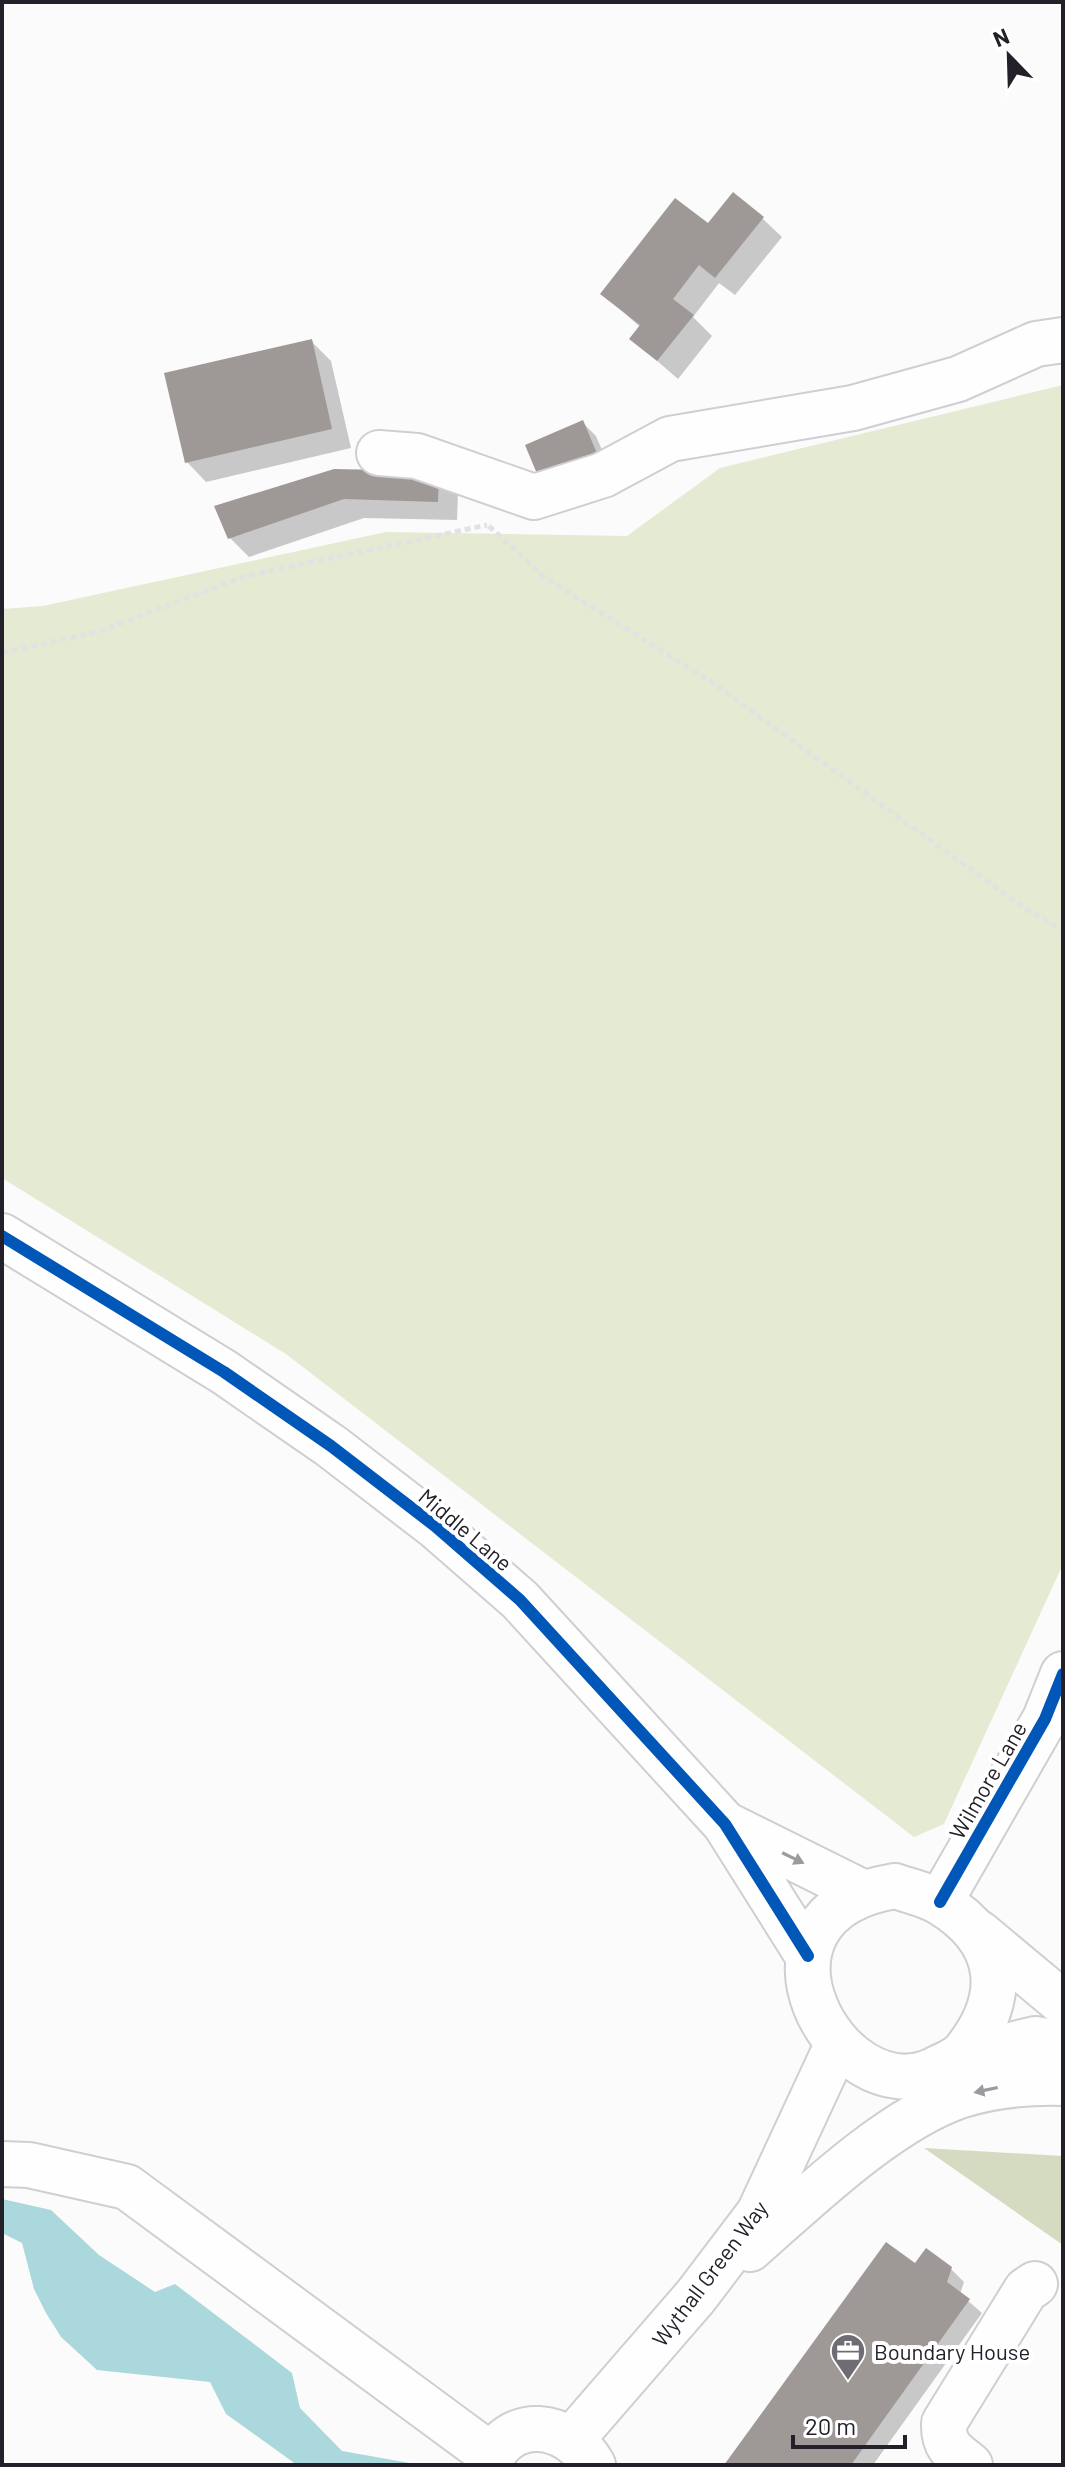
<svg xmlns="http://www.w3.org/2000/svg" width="1065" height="2467" viewBox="0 0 1065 2467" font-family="Barlow,sans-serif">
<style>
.green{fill:#e5ead2}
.forest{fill:#d5dbc0}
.water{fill:#abd8dc}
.shadow{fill:#0003}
.building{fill:#9e9997}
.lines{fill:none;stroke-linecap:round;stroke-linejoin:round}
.minor-casing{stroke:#d0ced3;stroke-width:48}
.path{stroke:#e2e2e2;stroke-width:5;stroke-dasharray:6 4;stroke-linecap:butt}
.minor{stroke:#fefefe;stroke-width:44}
.cycleway-casing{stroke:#fff;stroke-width:17}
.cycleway{stroke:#0057b8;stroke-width:12}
.oneway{fill:#9b9a9f}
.labels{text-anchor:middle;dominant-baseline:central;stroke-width:8;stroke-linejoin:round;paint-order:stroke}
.street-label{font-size:22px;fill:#23202a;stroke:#fff}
.poi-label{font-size:22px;fill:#23202a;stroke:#fff;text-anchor:start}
</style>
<rect width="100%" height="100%" fill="#fbfbfb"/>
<polygon class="green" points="1063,385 1063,1564 944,1824 914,1837 286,1354 2,1178 2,609 43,606 386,532 627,536 720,468"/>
<polygon class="forest" points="924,2148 1063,2156 1063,2245"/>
<polygon class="water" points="2,2199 51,2210 99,2255 155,2292 175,2284 292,2373 300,2408 342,2451 421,2465 297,2465 226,2414 210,2382 97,2370 61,2337 46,2313 34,2289 22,2243 2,2233"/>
<g class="shadow">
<polygon points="762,218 782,237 735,295 719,283 693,317 712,336 678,379 632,339 640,327 603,294 708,226"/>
<polygon points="312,342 331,361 351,448 206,482 187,462"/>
<polygon points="583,423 596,436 610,469 542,480"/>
<polygon points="438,473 458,492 457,520 364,518 249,557 230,538 217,508"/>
<polygon points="915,2266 951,2269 964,2282 960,2294 982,2313 873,2465 726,2465"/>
</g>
<g class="building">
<polygon points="733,192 764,217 715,278 699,265 673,299 694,315 657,361 629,339 640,325 600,294 675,198 708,223"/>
<polygon points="312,339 332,429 185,463 164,373"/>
<polygon points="583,420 598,456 540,481 525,445"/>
<polygon points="334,469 439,471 438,502 344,499 228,539 214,506"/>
<polygon points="886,2242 915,2263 926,2248 952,2267 947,2282 970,2299 851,2465 724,2465"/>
</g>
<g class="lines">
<defs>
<g id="minor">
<polyline points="379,453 417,456 534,497 603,475 670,439 853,408 958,379 1036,344 1063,340"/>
<polyline points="2,1236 224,1372 331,1446 435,1526 520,1600 725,1824 808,1956"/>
<polyline points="725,1824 862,1892"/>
<path d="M895 1886C910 1891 928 1895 941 1903 1003 1941 1009 1996 965 2051 957 2061 945 2064 934 2070 838 2115 726 1914 895 1886Z"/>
<polyline points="940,1902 1045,1719 1063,1674"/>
<polyline points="979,1933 1063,2003"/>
<polyline points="960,2058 1035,2039 1063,2044"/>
<polyline points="2,2164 29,2165 127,2187 492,2456"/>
<path d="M750 2249C807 2199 887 2121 959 2096 993 2085 1028 2082 1063 2083"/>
<polyline points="573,2438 696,2296 759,2213 837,2045"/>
<path d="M488 2465C509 2413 568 2421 593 2465"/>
<path d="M970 2465C953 2452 943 2446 944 2423L1026 2290 1035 2284"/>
</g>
</defs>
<use href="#minor" class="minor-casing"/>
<g class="path">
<polyline points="489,526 544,577 710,681 1027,910 1063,930"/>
<polyline points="2,653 100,631 246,576 487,525"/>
</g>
<use href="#minor" class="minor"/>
<defs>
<g id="cycleway">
<polyline points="2,1236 224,1372 331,1446 435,1526 520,1600 725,1824 808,1956"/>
<polyline points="940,1902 1045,1719 1063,1674"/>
</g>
</defs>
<use href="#cycleway" class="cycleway-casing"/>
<use href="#cycleway" class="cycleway"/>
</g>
<defs><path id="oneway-solid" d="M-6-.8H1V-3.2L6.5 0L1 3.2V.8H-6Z" transform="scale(2)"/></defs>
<g class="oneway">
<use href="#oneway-solid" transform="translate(793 1858) rotate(26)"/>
<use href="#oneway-solid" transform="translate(986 2090) rotate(168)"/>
</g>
<defs>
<symbol id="office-pin" viewBox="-11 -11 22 30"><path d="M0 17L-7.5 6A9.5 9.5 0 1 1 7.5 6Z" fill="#6f6d73" stroke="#fff"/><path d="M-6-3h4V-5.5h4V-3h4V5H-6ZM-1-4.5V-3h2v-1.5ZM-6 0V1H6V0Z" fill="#fff"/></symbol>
</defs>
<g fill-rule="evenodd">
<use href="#office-pin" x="828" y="2331" width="40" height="54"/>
</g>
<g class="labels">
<g class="street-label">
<text transform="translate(466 1529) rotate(40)">Middle Lane</text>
<text transform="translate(987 1780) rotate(-60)">Wilmore Lane</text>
<text transform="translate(709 2273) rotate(-53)">Wythall Green Way</text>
</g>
<g class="poi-label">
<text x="874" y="2351">Boundary House</text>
</g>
</g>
<rect width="1065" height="2467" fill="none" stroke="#23202a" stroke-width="8"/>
<g transform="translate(1009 56) rotate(337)" stroke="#ffffff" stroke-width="6" paint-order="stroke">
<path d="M0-6L14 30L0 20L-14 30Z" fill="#23202a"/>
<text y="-12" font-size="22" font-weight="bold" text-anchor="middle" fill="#23202a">N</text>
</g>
<path d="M793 2435v12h112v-12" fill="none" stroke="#23202a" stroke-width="4"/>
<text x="805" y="2435" font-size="24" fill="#23202a" stroke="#ffffff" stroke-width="6" paint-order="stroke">20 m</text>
</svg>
